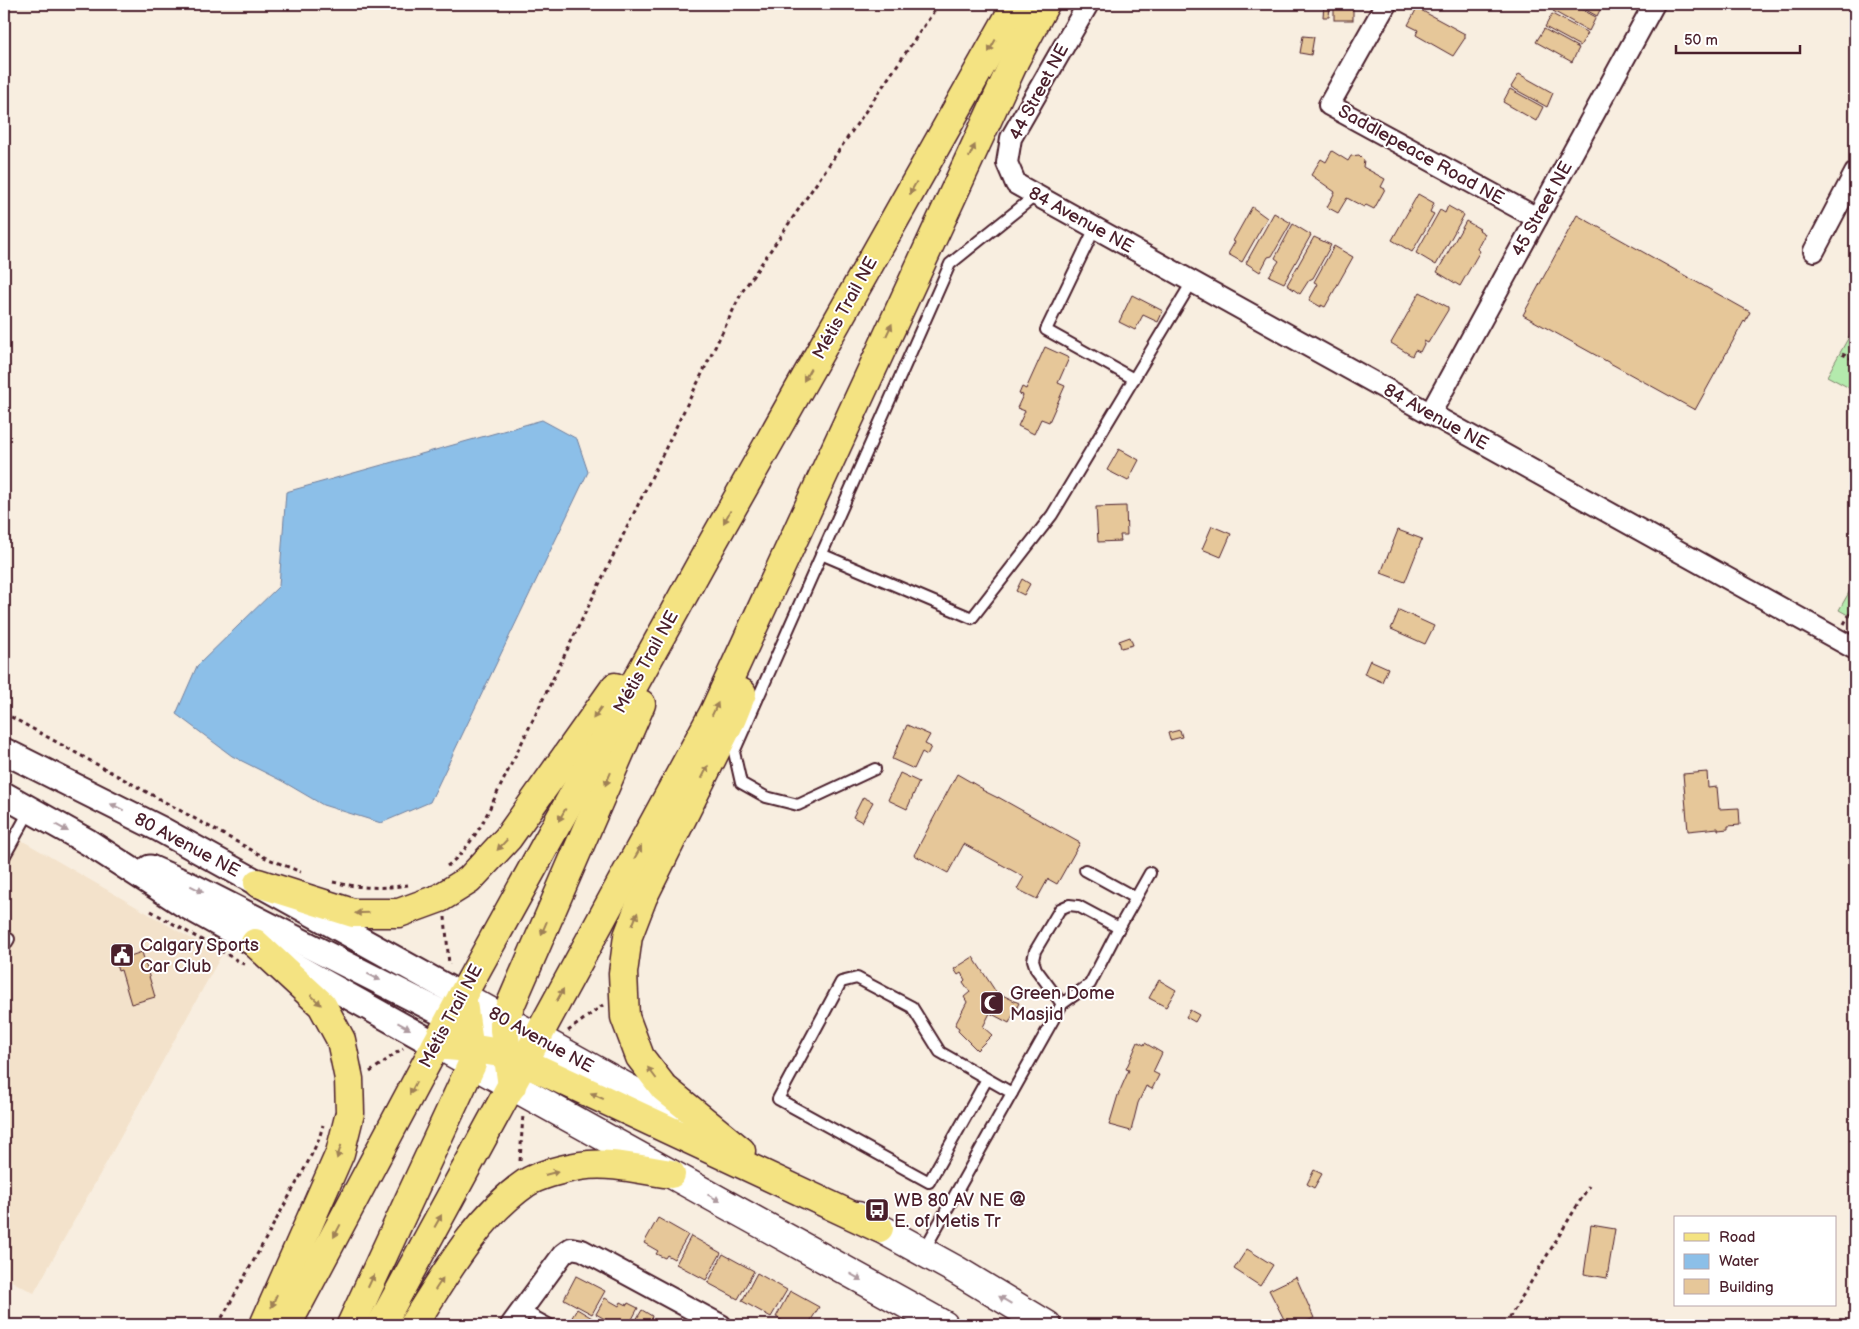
<svg xmlns="http://www.w3.org/2000/svg" width="1859" height="1329" viewBox="0 0 1859 1329" font-family="'Balsamiq Sans',sans-serif">
<style>
.built{fill:#f3e2cb}
.green{fill:#b4eaad;stroke:#7f846c}
.water{fill:#8cbfe8;stroke:#727f9c}
.building{fill:#e6c799;stroke:#4a1f2b}
.lines{fill:none;stroke-linecap:round;stroke-linejoin:round}
.service-casing{stroke:#4a1f2b;stroke-width:14}
.minor-casing{stroke:#4a1f2b;stroke-width:24}
.tertiary-casing{stroke:#4a1f2b;stroke-width:29}
.secondary-casing{stroke:#4a1f2b;stroke-width:31}
.primary-casing{stroke:#4a1f2b;stroke-width:31}
.path{stroke:#4a1f2b;stroke-width:3;stroke-dasharray:4 4;stroke-linecap:butt}
.service{stroke:#fff;stroke-width:10}
.minor{stroke:#fff;stroke-width:20}
.tertiary{stroke:#fff;stroke-width:25}
.secondary{stroke:#fff;stroke-width:28}
.primary{stroke:#f4e382;stroke-width:28}
.oneway{fill:#9f8156}
.oneway2{fill:#ae9aa0}
.labels{text-anchor:middle;dominant-baseline:central;stroke-width:4;stroke-linejoin:round;paint-order:stroke}
.street-label{font-size:18px;fill:#4a1f2b;stroke:#fff}
.poi-label{font-size:18px;fill:#4a1f2b;stroke:#fff;text-anchor:start}
</style>
<rect width="100%" height="100%" fill="#f8eee0"/>
<filter id="ink" filterUnits="userSpaceOnUse"><feTurbulence type="fractalNoise" baseFrequency=".02" numOctaves="2"/><feDisplacementMap in="SourceGraphic" scale="10" xChannelSelector="R" yChannelSelector="G"/><feConvolveMatrix kernelMatrix="1 2 1 2 8 2 1 2 1" color-interpolation-filters="sRGB"/></filter>
<g filter="url(#ink)">
<polygon class="built" points="4,830 221,956 34,1293 4,1277"/>
<g class="green">
<polygon points="1855,326 1855,391 1827,376"/>
<polygon points="1855,582 1855,619 1839,610"/>
</g>
<polygon class="water" points="542,420 577,439 588,472 430,802 381,823 323,805 282,781 232,756 176,714 197,666 279,586 286,492"/>
<g class="building">
<polygon points="1324,4 1330,4 1329,17 1323,17"/>
<rect x="1334" y="4" width="19" height="16"/>
<polygon points="1557,4 1571,4 1596,17 1589,31 1553,11"/>
<polygon points="1575,4 1603,4 1597,16"/>
<polygon points="1417,8 1465,34 1465,38 1453,56 1416,35 1418,30 1408,25"/>
<polygon points="1552,14 1588,33 1580,46 1545,27"/>
<polygon points="1544,29 1579,48 1572,62 1536,42"/>
<polygon points="1303,36 1314,37 1311,55 1300,53"/>
<polygon points="1519,74 1553,93 1547,107 1511,87"/>
<polygon points="1510,89 1543,107 1536,121 1503,102"/>
<polygon points="1332,151 1348,161 1351,156 1359,155 1364,160 1363,167 1385,179 1381,187 1385,189 1374,209 1366,205 1364,207 1347,198 1338,213 1327,207 1335,192 1311,175 1321,159 1326,162"/>
<polygon points="1418,194 1434,203 1430,212 1434,214 1412,252 1392,240"/>
<polygon points="1448,206 1464,215 1436,265 1416,253 1440,210 1445,213"/>
<polygon points="1252,207 1267,218 1242,262 1228,254 1235,242 1233,241"/>
<polygon points="1274,213 1291,223 1272,256 1268,257 1260,272 1246,263"/>
<polygon points="1577,215 1750,312 1745,322 1744,321 1695,410 1523,315"/>
<polygon points="1466,221 1480,229 1479,230 1485,234 1477,249 1480,251 1460,286 1437,272"/>
<polygon points="1293,224 1311,235 1284,283 1269,276 1279,261 1275,258"/>
<polygon points="1314,237 1331,245 1313,278 1309,280 1300,294 1287,285"/>
<polygon points="1334,246 1353,257 1325,307 1321,305 1321,307 1309,300 1318,284 1314,282"/>
<polygon points="1420,292 1448,307 1448,310 1428,343 1424,341 1424,344 1420,352 1415,350 1412,356 1391,343"/>
<polygon points="1132,295 1163,311 1158,322 1143,315 1135,330 1119,322"/>
<polygon points="1045,347 1069,358 1058,383 1065,386 1049,422 1041,419 1034,434 1018,426 1025,411 1017,408 1023,395 1019,394 1022,387 1026,389"/>
<polygon points="1119,449 1139,460 1128,481 1107,470"/>
<polygon points="1126,506 1127,535 1120,535 1121,541 1098,542 1096,507"/>
<polygon points="1212,526 1231,534 1221,557 1202,549"/>
<polygon points="1398,530 1422,539 1405,582 1381,573"/>
<polygon points="1022,579 1030,584 1024,595 1016,591"/>
<polygon points="1399,610 1434,626 1425,644 1391,629"/>
<polygon points="1130,637 1133,645 1121,648 1119,641"/>
<polygon points="1370,660 1388,668 1382,682 1364,674"/>
<polygon points="907,725 930,735 925,744 931,747 927,755 922,752 914,769 892,759"/>
<polygon points="1180,730 1182,737 1170,740 1168,733"/>
<polygon points="1707,772 1708,788 1717,787 1719,809 1739,808 1740,825 1728,826 1728,829 1718,830 1718,828 1688,831 1683,774"/>
<polygon points="900,773 919,782 907,809 888,800"/>
<polygon points="957,774 983,789 982,790 998,798 998,797 1080,843 1057,884 1048,879 1037,899 1017,889 1024,877 964,844 948,873 914,855"/>
<polygon points="863,797 873,802 862,822 853,817"/>
<polygon points="127,946 130,956 142,952 155,997 131,1004 121,970 118,971 112,950"/>
<polygon points="973,957 996,992 1019,1003 1009,1023 990,1013 983,1027 992,1035 977,1050 958,1031 959,1028 955,1025 967,1002 964,997 970,992 963,982 965,980 961,973 958,975 954,969"/>
<polygon points="1159,980 1176,990 1166,1007 1149,998"/>
<polygon points="1190,1010 1199,1015 1195,1022 1186,1017"/>
<polygon points="1138,1042 1144,1045 1145,1043 1162,1053 1153,1072 1159,1075 1152,1089 1146,1086 1138,1103 1131,1131 1109,1125 1118,1095 1129,1070 1126,1069"/>
<polygon points="1314,1170 1322,1174 1314,1188 1307,1184"/>
<polygon points="658,1218 688,1235 674,1259 667,1255 665,1258 656,1254 658,1251 644,1243"/>
<polygon points="1591,1225 1615,1229 1607,1278 1584,1274"/>
<polygon points="691,1236 721,1253 706,1280 676,1264"/>
<polygon points="1247,1249 1273,1265 1260,1286 1234,1269"/>
<polygon points="723,1254 754,1271 738,1299 708,1283"/>
<polygon points="757,1273 787,1290 771,1317 742,1301"/>
<polygon points="576,1276 605,1291 592,1314 564,1299"/>
<polygon points="1296,1277 1314,1318 1298,1325 1287,1325 1269,1290"/>
<polygon points="790,1291 819,1307 808,1325 786,1325 782,1323 783,1321 776,1317"/>
<polygon points="605,1298 619,1306 621,1302 627,1305 628,1303 638,1308 629,1325 612,1325 609,1324 610,1322 596,1314"/>
<polygon points="577,1309 592,1318 587,1325 568,1324"/>
<polygon points="642,1310 652,1316 651,1319 657,1322 655,1325 633,1325"/>
</g>
<g class="lines">
<defs>
<g id="service">
<polyline points="1095,228 1046,330 1134,379"/>
<polyline points="821,554 972,618 1052,515 1192,282"/>
<polyline points="875,769 798,805 766,797 741,783 734,752 950,264 1036,195"/>
<polyline points="4,857 30,810"/>
<polyline points="1085,870 1136,898"/>
<polyline points="4,936 9,939 4,947"/>
<polyline points="1062,1004 1090,984 1119,928"/>
<polyline points="1012,1093 1062,1004 1036,969 1033,960 1035,951 1060,909 1069,905 1078,906 1119,928 1150,873"/>
<polyline points="923,1252 1012,1093 940,1052 912,1007 857,978 841,982 778,1099 929,1182 987,1079"/>
<polyline points="522,1310 550,1325"/>
</g>
<g id="minor">
<polyline points="1088,4 1011,138 1007,163 1016,184 1855,649"/>
<polyline points="1386,4 1329,105 1537,218"/>
<polyline points="1814,251 1855,173"/>
<polyline points="1430,414 1654,4"/>
<polyline points="511,1325 563,1254 571,1248 582,1250 721,1325"/>
</g>
<g id="tertiary">
<polyline points="4,751 160,829 462,996"/>
<polyline points="4,795 88,842 182,903 436,1045"/>
<polyline points="150,868 189,885 450,1017 521,1034"/>
</g>
<g id="secondary">
<polyline points="462,996 705,1131"/>
<polyline points="451,1052 944,1325"/>
<polyline points="858,1216 956,1270 1047,1325"/>
</g>
<g id="primary">
<polyline points="258,883 353,913 399,913 440,898 469,880 508,838 615,687"/>
<polyline points="255,943 322,1005 341,1040 349,1079 350,1113 340,1153 264,1325"/>
<polyline points="436,1045 470,1048 506,1054 879,1228"/>
<polyline points="512,1086 504,1030 504,1020 641,704"/>
<polyline points="741,1151 664,1088 640,1057 625,1017 623,973 628,936 643,897 732,718 742,693"/>
<polyline points="287,1325 462,996 704,558 1016,4"/>
<polyline points="351,1325 472,1064 462,996"/>
<polyline points="381,1325 713,714 1015,60 1045,4"/>
<path d="M413 1325C445 1275 476 1218 526 1183 541 1174 563 1169 580 1166 610 1161 642 1170 671 1174"/>
</g>
</defs>
<use href="#service" class="service-casing"/>
<use href="#minor" class="minor-casing"/>
<use href="#tertiary" class="tertiary-casing"/>
<use href="#secondary" class="secondary-casing"/>
<use href="#primary" class="primary-casing"/>
<g class="path">
<polyline points="1842,354 1855,360"/>
<polyline points="1844,624 1855,605"/>
<polyline points="4,713 266,858 301,872"/>
<path d="M447 866C462 855 473 839 483 822L742 292 939 4"/>
<path d="M333 882C359 888 382 889 408 885"/>
<polyline points="151,911 247,966"/>
<polyline points="445,917 449,965"/>
<polyline points="568,1031 603,1005"/>
<polyline points="370,1072 403,1048"/>
<polyline points="520,1161 523,1115"/>
<polyline points="218,1325 307,1164 319,1139 323,1125"/>
<polyline points="1505,1325 1589,1186"/>
</g>
<use href="#service" class="service"/>
<use href="#minor" class="minor"/>
<use href="#tertiary" class="tertiary"/>
<use href="#secondary" class="secondary"/>
<use href="#primary" class="primary"/>
</g>
<defs><path id="oneway-solid" d="M-6-.8H1V-3.2L6.5 0L1 3.2V.8H-6Z" transform="scale(1.25)"/></defs>
<g class="oneway">
<use href="#oneway-solid" transform="translate(992 46) rotate(119)"/>
<use href="#oneway-solid" transform="translate(972 151) rotate(-65)"/>
<use href="#oneway-solid" transform="translate(913 188) rotate(119)"/>
<use href="#oneway-solid" transform="translate(889 330) rotate(-65)"/>
<use href="#oneway-solid" transform="translate(807 375) rotate(119)"/>
<use href="#oneway-solid" transform="translate(727 517) rotate(119)"/>
<use href="#oneway-solid" transform="translate(715 709) rotate(-65)"/>
<use href="#oneway-solid" transform="translate(597 713) rotate(125)"/>
<use href="#oneway-solid" transform="translate(705 772) rotate(-64)"/>
<use href="#oneway-solid" transform="translate(608 779) rotate(113)"/>
<use href="#oneway-solid" transform="translate(562 815) rotate(119)"/>
<use href="#oneway-solid" transform="translate(502 845) rotate(133)"/>
<use href="#oneway-solid" transform="translate(638 852) rotate(-61)"/>
<use href="#oneway-solid" transform="translate(362 913) rotate(179)"/>
<use href="#oneway-solid" transform="translate(635 919) rotate(-69)"/>
<use href="#oneway-solid" transform="translate(544 928) rotate(113)"/>
<use href="#oneway-solid" transform="translate(560 995) rotate(-61)"/>
<use href="#oneway-solid" transform="translate(316 1000) rotate(44)"/>
<use href="#oneway-solid" transform="translate(652 1073) rotate(-127)"/>
<use href="#oneway-solid" transform="translate(413 1088) rotate(118)"/>
<use href="#oneway-solid" transform="translate(597 1096) rotate(-155)"/>
<use href="#oneway-solid" transform="translate(339 1152) rotate(108)"/>
<use href="#oneway-solid" transform="translate(552 1173) rotate(-15)"/>
<use href="#oneway-solid" transform="translate(438 1221) rotate(-61)"/>
<use href="#oneway-solid" transform="translate(337 1231) rotate(118)"/>
<use href="#oneway-solid" transform="translate(371 1281) rotate(-65)"/>
<use href="#oneway-solid" transform="translate(439 1284) rotate(-57)"/>
<use href="#oneway-solid" transform="translate(274 1301) rotate(114)"/>
</g>
<g class="oneway2">
<use href="#oneway-solid" transform="translate(117 807) rotate(-154)"/>
<use href="#oneway-solid" transform="translate(62 828) rotate(29)"/>
<use href="#oneway-solid" transform="translate(197 889) rotate(27)"/>
<use href="#oneway-solid" transform="translate(374 977) rotate(27)"/>
<use href="#oneway-solid" transform="translate(404 1026) rotate(29)"/>
<use href="#oneway-solid" transform="translate(714 1198) rotate(29)"/>
<use href="#oneway-solid" transform="translate(856 1277) rotate(29)"/>
<use href="#oneway-solid" transform="translate(1005 1300) rotate(-149)"/>
</g>
</g>
<defs>
<symbol id="civic-square" viewBox="-11 -11 22 22"><rect x="-9" y="-9" width="18" height="18" rx="4" fill="#4a1f2b" stroke="#fff"/><path d="M-.6-6.5H3V-4.5H.6V-3L4-1V1h2V6H-6V1h2V-1L-.6-3ZM-1.2 2.5V6h2.4V2.5Z" fill="#fff"/></symbol>
<symbol id="mosque-square" viewBox="-11 -11 22 22"><rect x="-9" y="-9" width="18" height="18" rx="4" fill="#4a1f2b" stroke="#fff"/><path d="M3.5-4.9A6 6 0 1 0 3.5 4.9A5 5 0 1 1 3.5-4.9Z" fill="#fff"/></symbol>
<symbol id="bus-square" viewBox="-11 -11 22 22"><rect x="-9" y="-9" width="18" height="18" rx="4" fill="#4a1f2b" stroke="#fff"/><path d="M-5-6H5V4H4V6H2V4H-2V6H-4V4H-5ZM-3.5-4V0h7V-4ZM-3.5 1.2v1.5H-2V1.2ZM2 1.2v1.5H3.5V1.2Z" fill="#fff"/></symbol>
</defs>
<g fill-rule="evenodd">
<use href="#civic-square" x="108" y="941" width="28" height="28"/>
<use href="#mosque-square" x="978" y="989" width="28" height="28"/>
<use href="#bus-square" x="863" y="1196" width="28" height="28"/>
</g>
<g class="labels">
<g class="street-label">
<text transform="translate(1039 92) rotate(-62)">44 Street NE</text>
<text transform="translate(1421 155) rotate(29)">Saddlepeace Road NE</text>
<text transform="translate(1542 209) rotate(-61)">45 Street NE</text>
<text transform="translate(1081 220) rotate(29)">84 Avenue NE</text>
<text transform="translate(845 308) rotate(-61)">Métis Trail NE</text>
<text transform="translate(1436 417) rotate(29)">84 Avenue NE</text>
<text transform="translate(646 662) rotate(-61)">Métis Trail NE</text>
<text transform="translate(187 845) rotate(28)">80 Avenue NE</text>
<text transform="translate(451 1016) rotate(-62)">Métis Trail NE</text>
<text transform="translate(541 1040) rotate(29)">80 Avenue NE</text>
</g>
<g class="poi-label">
<text x="140" y="945">Calgary Sports<tspan x="140" dy="21">Car Club</tspan></text>
<text x="1010" y="993">Green Dome<tspan x="1010" dy="21">Masjid</tspan></text>
<text x="894" y="1200">WB 80 AV NE @<tspan x="894" dy="21">E. of Metis Tr</tspan></text>
</g>
</g>
<rect width="1859" height="1329" fill="none" stroke="#fff" stroke-width="20"/>
<rect x="10" y="10" width="1839" height="1309" fill="none" stroke="#4a1f2b" stroke-width="2" filter="url(#ink)"/>
<rect x="1674" y="1216" width="162" height="90" fill="#ffffff" stroke="#b7a5aa"/>
<rect x="1684" y="1233" width="25" height="8" fill="#f4e382" stroke="#b7a5aa"/>
<text x="1719" y="1242" font-size="15" fill="#4a1f2b">Road</text>
<rect x="1684" y="1254" width="25" height="15" fill="#8cbfe8" stroke="#b7a5aa"/>
<text x="1719" y="1266" font-size="15" fill="#4a1f2b">Water</text>
<rect x="1684" y="1279" width="25" height="15" fill="#e6c799" stroke="#b7a5aa"/>
<text x="1719" y="1292" font-size="15" fill="#4a1f2b">Building</text>
<path d="M1676 45v8h124v-8" fill="none" stroke="#4a1f2b" stroke-width="2.5"/>
<text x="1684" y="45" font-size="15" fill="#4a1f2b" stroke="#ffffff" stroke-width="4" paint-order="stroke">50 m</text>
</svg>
